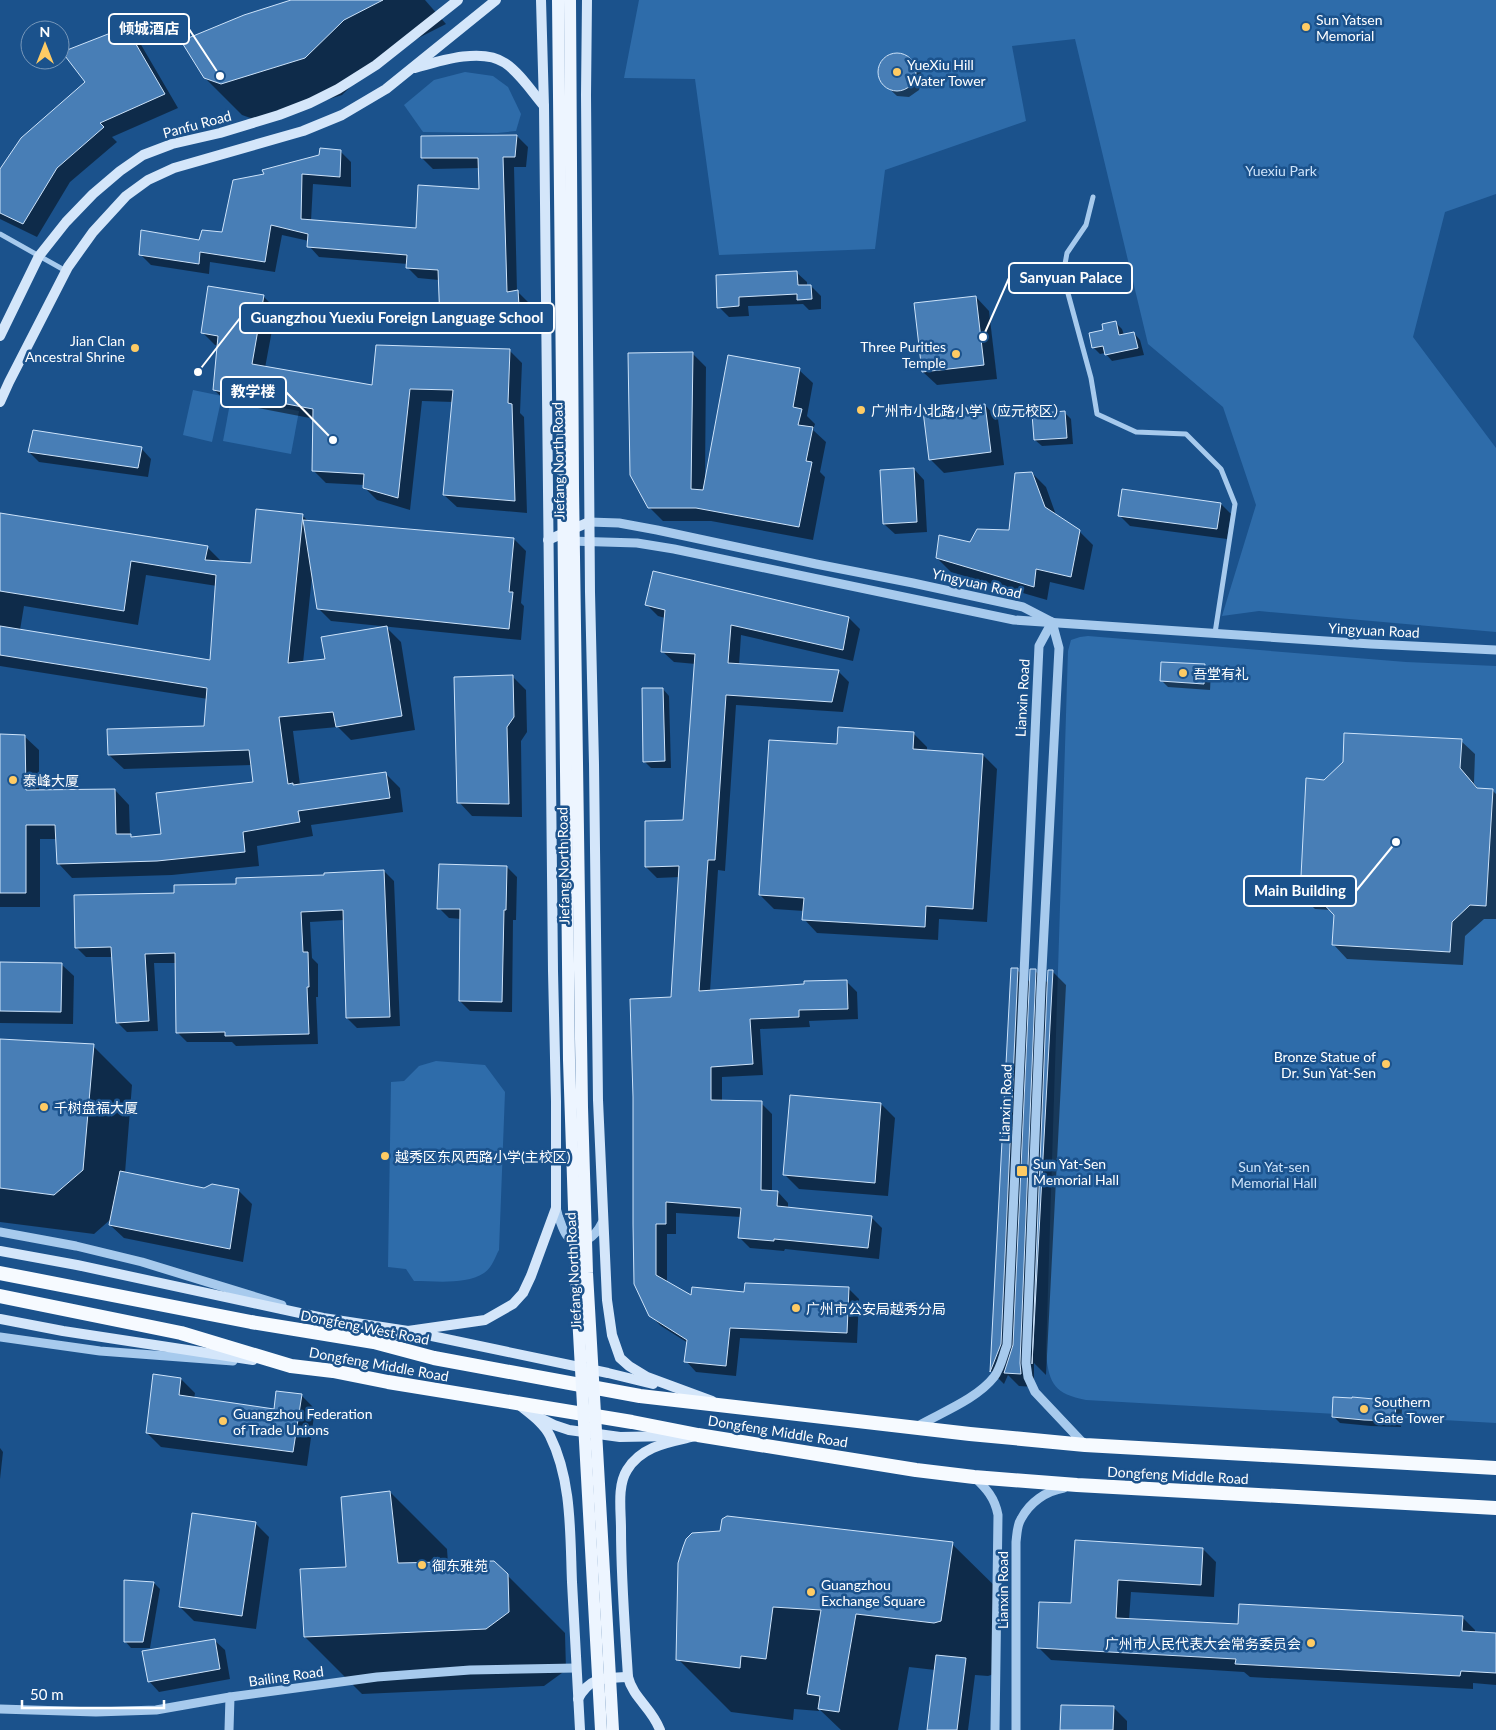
<svg xmlns="http://www.w3.org/2000/svg" width="1496" height="1730" viewBox="0 0 1496 1730" font-family="Lato,'Noto Sans SC',sans-serif">
<style>
.green{fill:#2e6caa}
.shadow{fill:#0007;fill-rule:evenodd}
.building{fill:#487eb6;stroke:#cde3fa}
.lines{fill:none;stroke-linecap:round;stroke-linejoin:round}
.minor{stroke:#a7caed;stroke-width:5}
.tertiary{stroke:#a7caed;stroke-width:9}
.secondary{stroke:#d4e6fa;stroke-width:10}
.trunk{stroke:#f6faff;stroke-width:14}
.primary-bridge{stroke:#edf5ff;stroke-width:12}
.poi-dot{fill:#fecb64;stroke:#1b528c;stroke-width:2}
.labels{text-anchor:middle;dominant-baseline:central;stroke-width:5;stroke-linejoin:round;paint-order:stroke}
.poi-label{font-size:14px;fill:#fff;stroke:#1b528c;text-anchor:start}
.street-label{font-size:14px;fill:#fff;stroke:#1b528c}
.park-label{font-size:14px;fill:#cde3fa;stroke:#1b528c}
.leader{fill:none;stroke:#fff;stroke-width:2}
.callout-dot{fill:#fff;stroke:#1b528c;stroke-width:2}
.callout{fill:#1b528c;stroke:#fff;stroke-width:2}
.callout-label{font-size:15px;text-anchor:middle;font-weight:bold;fill:#fff}
</style>
<rect width="100%" height="100%" fill="#1b528c"/>
<g class="green">
<polygon points="639,0 1496,0 1496,194 1445,212 1413,337 1496,448 1496,632 1259,611 1222,616 1256,505 1223,407 1148,344 1075,39 1012,46 1026,121 885,170 875,249 719,255 695,79 624,78"/>
<polygon points="465,72 493,76 508,87 521,114 516,131 497,133 423,132 404,105 434,80"/>
<polygon points="193,390 222,396 212,442 183,435"/>
<polygon points="231,398 299,411 291,454 223,441"/>
<path d="M1088 636 1406 662 1496 666V1423L1086 1400C1055 1394 1049 1384 1046 1354L1068 651 1071 640 1080 637Z"/>
<path d="M436 1061 485 1065 505 1092 499 1250C495 1257 492 1268 484 1273 465 1285 436 1281 414 1281L406 1269 388 1267 391 1082 404 1081 419 1066Z"/>
</g>
<g class="shadow">
<polygon points="295,0 425,0 446,24 381,57 342,95 259,121 242,115 205,78"/>
<polygon points="126,29 140,43 178,108 112,137 117,142 70,182 37,237 0,219 0,171 87,82"/>
<polygon points="899,53 905,55 912,62 921,72 922,78 919,90 909,97 897,96 880,80 879,68 882,61 886,56"/>
<polygon points="517,136 528,147 526,167 514,167 517,291 528,302 530,331 452,332 442,322 439,280 418,278 408,268 408,264 319,257 309,246 309,241 282,235 275,272 210,262 209,274 151,265 140,254 200,241 223,234 265,175 340,151 351,162 351,187 313,184 311,221 417,230 480,190 479,168 433,169 422,158"/>
<polygon points="796,272 807,282 807,286 811,286 821,296 821,309 809,310 803,304 748,306 749,316 729,317 719,307 717,276"/>
<polygon points="264,297 276,309 265,368 373,386 510,351 522,363 520,413 524,417 527,513 457,507 444,495 453,402 422,401 410,510 377,500 364,487 364,485 326,483 314,471 315,419 227,402 214,390 219,346 215,345 203,333"/>
<polygon points="976,297 989,311 997,379 937,385 923,372"/>
<polygon points="1116,323 1122,329 1124,335 1134,333 1140,340 1144,355 1112,361 1105,353 1100,354 1094,348 1104,331"/>
<polygon points="692,353 706,367 705,478 799,370 813,383 807,416 815,424 813,430 826,442 820,472 825,477 813,540 711,521 663,521 649,507"/>
<polygon points="985,405 998,419 1004,465 944,473 930,459"/>
<polygon points="1064,412 1071,419 1073,444 1042,446 1035,440"/>
<polygon points="141,448 151,459 148,477 39,462 29,452"/>
<polygon points="914,469 924,480 927,532 895,534 884,524"/>
<polygon points="1032,473 1046,487 1056,515 1079,531 1093,545 1084,590 1050,582 1047,600 951,572 937,558 971,543 1010,531"/>
<polygon points="1221,504 1231,514 1227,539 1130,526 1119,515"/>
<path d="M0 514 207 547 222 562 252 565 302 515 308 521 514 539 526 551 521 603 524 606 521 640 331 621 318 608 312 576 303 663 326 660 387 628 401 642 415 730 351 740 338 727 293 731 300 785 385 773 400 788 403 812 311 825 313 836 257 846 259 866 172 875 72 878 58 863 57 839H40V907H0V735L24 736 39 750V791L115 790 129 805 130 835 134 838 163 835 254 783 252 765 124 769 109 755 206 727 208 699 0 666ZM146 575 217 586 211 661 20 630 24 606 138 625Z"/>
<polygon points="654,573 849,618 860,629 853,661 741,635 739,665 838,671 849,682 843,712 736,705 725,871 718,870 710,991 846,981 857,992 858,1019 809,1021 810,1027 760,1029 763,1075 722,1077 722,1102 761,1103 772,1114 772,1192 778,1192 788,1203 788,1208 871,1217 882,1228 879,1259 785,1249 784,1251 750,1248 739,1237 741,1217 676,1213 676,1234 667,1234 667,1282 692,1298 848,1288 859,1299 857,1343 740,1338 736,1376 696,1372 686,1361 688,1343 661,1326 650,1315 635,1284 672,999 680,877 657,878 646,867 684,821 696,664 674,662 663,652 665,618 658,616 647,605"/>
<polygon points="1204,666 1211,672 1210,690 1168,687 1161,680"/>
<polygon points="512,676 526,690 527,732 521,741 522,817 472,816 459,802"/>
<polygon points="663,689 669,696 671,768 651,768 644,761"/>
<polygon points="913,733 927,747 927,751 983,755 997,769 987,922 939,919 938,940 817,933 804,919 804,911 774,909 760,895 838,746"/>
<polygon points="1461,741 1475,754 1474,783 1479,790 1492,790 1496,794 1496,919 1484,919 1465,936 1463,965 1347,959 1334,945 1335,915 1331,910 1315,909 1301,895 1325,781"/>
<polygon points="507,867 517,877 516,920 513,920 512,1012 470,1011 460,1001 461,919 449,918 439,908"/>
<polygon points="384,871 394,881 400,1026 357,1028 347,1018 344,920 310,922 312,958 318,964 318,997 316,997 318,1044 236,1046 232,1042 187,1042 177,1032 177,963 154,963 158,1031 127,1032 117,1022 113,957 86,957 76,947 175,894 238,885"/>
<polygon points="0,963 61,964 74,976 73,1024 0,1023"/>
<polygon points="1012,969 1017,970 1031,983 1035,971 1049,984 1053,972 1066,985 1046,1375 1034,1363 1034,1387 1019,1386 1008,1375 1004,1384 991,1371"/>
<polygon points="0,1040 93,1046 132,1085 125,1173 205,1190 238,1190 252,1204 243,1262 124,1238 110,1225 111,1219 94,1234 0,1222"/>
<polygon points="881,1104 895,1118 888,1196 799,1189 785,1175"/>
<polygon points="181,1379 195,1393 194,1399 275,1410 301,1395 315,1409 307,1466 161,1447 147,1433"/>
<polygon points="1396,1402 1402,1409 1401,1427 1371,1426 1340,1423 1333,1416"/>
<polygon points="0,1448 3,1452 0,1479"/>
<polygon points="390,1492 447,1549 448,1563 507,1575 565,1633 566,1670 544,1686 362,1694 305,1637 347,1568"/>
<polygon points="255,1523 269,1537 256,1629 194,1621 180,1607"/>
<polygon points="1076,1541 1203,1549 1216,1562 1214,1597 1131,1592 1129,1620 1239,1625 1462,1617 1475,1630 1475,1633 1496,1634 1496,1685 1473,1683 1473,1689 1250,1677 1244,1672 1051,1660 1038,1647 1072,1605"/>
<polygon points="952,1544 1006,1597 994,1674 988,1676 975,1675 968,1730 928,1730 935,1670 909,1667 898,1730 841,1730 819,1709 819,1711 794,1709 793,1720 731,1712 678,1659 679,1564"/>
<polygon points="154,1583 160,1589 150,1648 131,1648 125,1641"/>
<polygon points="214,1640 225,1650 230,1679 159,1692 149,1681"/>
<polygon points="1113,1707 1127,1721 1127,1730 1062,1730"/>
</g>
<g class="building">
<polygon points="291,0 383,0 344,20 305,58 221,84 204,78 181,41 244,15"/>
<polygon points="126,27 165,94 100,123 104,127 57,168 23,224 0,213 0,169 21,138 85,82 62,52"/>
<circle cx="897" cy="72" r="19"/>
<polygon points="517,135 515,157 503,157 507,292 518,290 520,321 440,322 438,270 406,268 407,255 307,247 308,234 271,225 265,262 200,252 199,264 139,255 141,230 199,240 202,230 222,232 233,180 264,174 262,170 319,155 320,148 341,150 340,177 302,174 301,219 416,228 418,185 479,189 478,158 421,158 421,136"/>
<polygon points="797,271 798,285 811,285 812,299 797,300 797,294 739,297 739,306 717,308 716,275"/>
<polygon points="208,286 264,295 252,364 372,385 376,345 510,349 508,403 512,404 515,501 443,495 453,390 410,389 398,498 363,488 364,474 312,471 313,409 213,390 218,336 201,333"/>
<polygon points="976,296 984,365 922,372 914,303"/>
<polygon points="1116,321 1119,335 1134,332 1138,348 1105,355 1103,346 1092,348 1089,333 1103,330 1102,324"/>
<polygon points="693,352 691,489 703,490 728,355 800,368 793,407 802,409 798,425 813,427 806,461 812,462 799,527 696,508 648,508 630,475 628,353"/>
<polygon points="985,404 991,452 929,460 923,411"/>
<polygon points="1065,411 1067,438 1034,440 1032,414"/>
<polygon points="33,430 142,447 138,468 28,452"/>
<polygon points="914,468 917,522 883,524 880,470"/>
<polygon points="1032,472 1045,507 1080,530 1071,577 1036,569 1034,587 936,558 939,535 970,542 977,529 1009,530 1015,473"/>
<polygon points="1122,489 1221,503 1217,529 1118,516"/>
<polygon points="256,509 303,514 288,663 325,659 321,637 387,626 402,716 336,727 333,712 279,717 288,784 293,783 293,785 386,772 390,798 298,811 300,822 243,832 245,852 157,861 57,864 55,825 26,825 26,893 0,893 0,734 25,735 26,790 115,789 116,834 131,834 131,837 161,834 156,793 253,782 249,750 108,755 107,729 204,726 207,688 0,655 0,626 210,660 216,575 131,561 124,611 0,591 0,513 208,546 205,560 251,563"/>
<polygon points="303,520 514,538 509,592 513,592 509,629 317,609"/>
<polygon points="653,571 849,617 843,650 731,625 728,663 839,670 832,702 726,695 715,860 708,860 699,991 804,984 804,981 847,980 848,1009 799,1010 799,1017 750,1019 753,1064 711,1067 711,1100 762,1101 761,1190 778,1191 777,1206 872,1216 868,1248 774,1239 774,1241 738,1238 741,1208 666,1202 666,1224 656,1224 656,1275 691,1295 692,1287 744,1292 745,1283 849,1287 847,1333 730,1328 726,1366 684,1362 687,1340 649,1316 634,1284 633,1224 633,1097 630,999 671,997 679,866 645,867 645,821 683,820 695,654 661,652 665,610 645,605"/>
<polygon points="1161,662 1205,664 1204,684 1160,681"/>
<polygon points="513,675 514,717 507,727 509,804 457,803 454,677"/>
<polygon points="642,688 663,688 665,761 643,762"/>
<polygon points="838,727 914,732 913,749 983,754 973,909 926,906 925,927 802,920 804,898 759,895 769,740 837,744"/>
<polygon points="1344,733 1462,739 1460,768 1477,788 1493,789 1486,906 1470,905 1452,922 1450,952 1332,945 1334,915 1317,897 1300,896 1306,778 1324,780 1343,762"/>
<polygon points="439,864 507,866 506,910 504,910 502,1002 459,1001 460,909 437,909"/>
<polygon points="384,870 390,1017 346,1018 343,910 301,912 303,952 308,952 309,987 307,987 309,1034 225,1036 225,1032 176,1033 175,953 145,954 149,1021 116,1023 111,947 75,948 74,895 174,893 174,885 236,884 236,878 324,875 324,873"/>
<polygon points="0,962 62,963 61,1012 0,1011"/>
<polygon points="1011,968 1018,968 1001,1344 990,1372"/>
<polygon points="1030,969 1036,969 1020,1363 1021,1374 1004,1373 1013,1345"/>
<polygon points="1048,970 1053,970 1032,1364 1047,988"/>
<polygon points="0,1039 94,1044 83,1170 54,1195 0,1188"/>
<polygon points="790,1095 881,1103 875,1183 783,1175"/>
<polygon points="120,1171 204,1188 212,1184 239,1189 230,1249 109,1225"/>
<polygon points="153,1374 181,1378 179,1395 274,1409 276,1391 302,1394 293,1452 146,1433"/>
<polygon points="1333,1397 1352,1398 1352,1397 1396,1401 1395,1421 1364,1420 1332,1417"/>
<polygon points="390,1491 398,1563 494,1561 508,1574 509,1612 486,1629 304,1637 300,1569 346,1567 341,1497"/>
<polygon points="192,1513 256,1522 242,1616 179,1607"/>
<polygon points="727,1516 953,1542 941,1621 934,1623 856,1614 839,1712 818,1709 820,1696 807,1694 821,1610 773,1607 766,1659 741,1656 740,1668 676,1660 678,1563 683,1547 686,1539 692,1533 720,1531 722,1519"/>
<polygon points="1075,1540 1203,1548 1201,1585 1118,1580 1116,1618 1238,1624 1239,1604 1463,1616 1462,1631 1496,1633 1496,1673 1461,1671 1460,1676 1235,1664 1236,1659 1037,1648 1039,1602 1071,1603"/>
<polygon points="124,1580 154,1582 143,1642 124,1642"/>
<polygon points="215,1639 220,1669 148,1682 142,1651"/>
<polygon points="936,1655 966,1658 957,1730 927,1730"/>
<polygon points="1061,1705 1114,1706 1113,1730 1060,1730"/>
</g>
<g class="lines">
<g class="minor">
<polyline points="1093,197 1086,225 1067,253 1063,275 1091,378 1097,414 1136,432 1186,434 1221,469 1235,504 1215,633"/>
<polyline points="0,234 66,271"/>
</g>
<g class="tertiary">
<polyline points="589,522 619,523 657,530 816,564 913,583 1023,607 1050,621"/>
<polyline points="570,541 637,543 674,549 1014,620 1371,644 1496,650"/>
<polyline points="1052,622 1059,648 1041,988 1026,1363 1028,1377 1035,1392 1085,1445"/>
<path d="M556 1208C558 1215 563 1232 568 1237 581 1250 596 1235 602 1223"/>
<polyline points="0,1232 76,1246 142,1262 282,1305"/>
<polyline points="0,1337 100,1351 233,1361"/>
<path d="M916 1427C940 1413 977 1399 994 1377 1001 1368 1003 1355 1007 1345L1039 646 1052 622"/>
<path d="M974 1477C986 1488 995 1498 998 1515L995 1730"/>
<polyline points="0,1709 96,1712 156,1710 230,1697 377,1677 470,1670 576,1668"/>
<polyline points="229,1730 230,1697"/>
<path d="M1016 1730V1542C1017 1534 1017 1525 1021 1519 1030 1502 1046 1491 1064 1488"/>
</g>
<g class="secondary">
<polyline points="587,0 586,95 590,592 594,764 598,1100 607,1300 612,1335 620,1358 629,1366 647,1377 712,1401"/>
<path d="M415 68C439 61 482 47 505 63 520 73 532 92 544 106"/>
<polyline points="0,336 39,256 66,222 93,194 120,171 143,155 172,144 220,133 279,115 310,103 338,89 376,65 458,0"/>
<polyline points="0,402 9,382 68,267 93,232 126,196 148,180 174,168 303,131 342,115 386,89 496,0"/>
<polyline points="548,540 589,522"/>
<polyline points="0,1251 77,1265 323,1318 408,1331 608,1373 653,1384"/>
<polyline points="0,1319 63,1331 253,1360"/>
<polyline points="375,1342 408,1331 485,1320 513,1304 523,1293 531,1276 556,1208 556,1101 553,971 544,106 541,0"/>
<path d="M518 1404C529 1413 544 1423 550 1436 572 1480 570 1534 572 1582 575 1631 577 1681 580 1730"/>
<polyline points="538,1417 554,1425 569,1430 620,1437 675,1436"/>
<path d="M578 1699C590 1676 605 1678 628 1677"/>
<path d="M660 1730C652 1708 633 1698 628 1677 625 1628 621 1579 621 1529 621 1510 617 1486 627 1470 642 1445 671 1442 696 1436"/>
</g>
<g class="trunk">
<polyline points="0,1273 251,1322 374,1342 434,1358 640,1396 970,1434 1085,1445 1496,1468"/>
<polyline points="0,1296 181,1333 291,1366 333,1371 388,1382 632,1422 698,1435 916,1470 974,1477 1077,1485 1496,1508"/>
</g>
<g class="primary-bridge">
<polyline points="558,0 569,1060 577,1297 601,1730"/>
<polyline points="570,0 573,488 582,1107 587,1273 613,1730"/>
</g>
</g>
<g class="poi-dot">
<circle cx="1306" cy="27" r="5"/>
<circle cx="897" cy="72" r="5"/>
<circle cx="135" cy="348" r="5"/>
<circle cx="956" cy="354" r="5"/>
<circle cx="861" cy="410" r="5"/>
<circle cx="1183" cy="673" r="5"/>
<circle cx="13" cy="780" r="5"/>
<circle cx="1386" cy="1064" r="5"/>
<circle cx="44" cy="1107" r="5"/>
<circle cx="385" cy="1156" r="5"/>
<rect x="1016" y="1165" width="12" height="12" rx="2.5"/>
<circle cx="796" cy="1308" r="5"/>
<circle cx="1364" cy="1409" r="5"/>
<circle cx="223" cy="1421" r="5"/>
<circle cx="422" cy="1565" r="5"/>
<circle cx="811" cy="1592" r="5"/>
<circle cx="1311" cy="1643" r="5"/>
</g>
<g class="labels">
<g class="poi-label">
<text x="1316" y="19">Sun Yatsen<tspan x="1316" dy="16">Memorial</tspan></text>
<text x="907" y="64">YueXiu Hill<tspan x="907" dy="16">Water Tower</tspan></text>
<text x="125" y="340" text-anchor="end">Jian Clan<tspan x="125" dy="16">Ancestral Shrine</tspan></text>
<text x="946" y="346" text-anchor="end">Three Purities<tspan x="946" dy="16">Temple</tspan></text>
<text x="871" y="410">广州市小北路小学（应元校区）</text>
<text x="1193" y="673">吾堂有礼</text>
<text x="23" y="780">泰峰大厦</text>
<text x="1376" y="1056" text-anchor="end">Bronze Statue of<tspan x="1376" dy="16">Dr. Sun Yat-Sen</tspan></text>
<text x="54" y="1107">千树盘福大厦</text>
<text x="395" y="1156">越秀区东风西路小学(主校区)</text>
<text x="1033" y="1163">Sun Yat-Sen<tspan x="1033" dy="16">Memorial Hall</tspan></text>
<text x="806" y="1308">广州市公安局越秀分局</text>
<text x="1374" y="1401">Southern<tspan x="1374" dy="16">Gate Tower</tspan></text>
<text x="233" y="1413">Guangzhou Federation<tspan x="233" dy="16">of Trade Unions</tspan></text>
<text x="432" y="1565">御东雅苑</text>
<text x="821" y="1584">Guangzhou<tspan x="821" dy="16">Exchange Square</tspan></text>
<text x="1301" y="1643" text-anchor="end">广州市人民代表大会常务委员会</text>
</g>
<g class="street-label">
<text transform="translate(197 124) rotate(-15)">Panfu Road</text>
<text transform="translate(558 461) rotate(-91)">Jiefang North Road</text>
<text transform="translate(977 583) rotate(13)">Yingyuan Road</text>
<text transform="translate(1374 630) rotate(3)">Yingyuan Road</text>
<text transform="translate(1022 698) rotate(-87)">Lianxin Road</text>
<text transform="translate(563 866) rotate(-91)">Jiefang North Road</text>
<text transform="translate(1005 1103) rotate(-88)">Lianxin Road</text>
<text transform="translate(573 1271) rotate(-93)">Jiefang North Road</text>
<text transform="translate(365 1327) rotate(11)">Dongfeng West Road</text>
<text transform="translate(379 1364) rotate(10)">Dongfeng Middle Road</text>
<text transform="translate(778 1431) rotate(9)">Dongfeng Middle Road</text>
<text transform="translate(1178 1475) rotate(3)">Dongfeng Middle Road</text>
<text transform="translate(1002 1590) rotate(-90)">Lianxin Road</text>
<text transform="translate(286 1676) rotate(-8)">Bailing Road</text>
</g>
<g class="park-label">
<text x="1281" y="170">Yuexiu Park</text>
<text x="1274" y="1166">Sun Yat-sen<tspan x="1274" dy="16">Memorial Hall</tspan></text>
</g>
</g>
<path class="leader" d="M220 76L189 29M983 337L1009 278M198 372L240 318M333 440L286 392M1396 842L1356 891"/>
<g class="callout-dot">
<circle cx="220" cy="76" r="5"/>
<circle cx="983" cy="337" r="5"/>
<circle cx="198" cy="372" r="5"/>
<circle cx="333" cy="440" r="5"/>
<circle cx="1396" cy="842" r="5"/>
</g>
<g class="callout">
<rect x="109" y="14" width="80" height="30" rx="5"/>
<rect x="1009" y="263" width="123" height="30" rx="5"/>
<rect x="240" y="303" width="314" height="30" rx="5"/>
<rect x="221" y="377" width="65" height="30" rx="5"/>
<rect x="1244" y="876" width="112" height="30" rx="5"/>
</g>
<g class="callout-label">
<text x="149" y="34">倾城酒店</text>
<text x="1071" y="283">Sanyuan Palace</text>
<text x="397" y="323">Guangzhou Yuexiu Foreign Language School</text>
<text x="253" y="397">教学楼</text>
<text x="1300" y="896">Main Building</text>
</g>
<g transform="translate(45 45)"><circle r="24" fill="#1b528c" stroke="#7697ba"/>
<path d="M0-4L9 19L0 12L-9 19Z" fill="#fecb64"/>
<text y="-8" font-size="14" font-weight="bold" text-anchor="middle" fill="#ffffff">N</text>
</g>
<path d="M22 1700v8h142v-8" fill="none" stroke="#ffffff" stroke-width="2.5"/>
<text x="30" y="1700" font-size="15" fill="#ffffff" stroke="#1b528c" stroke-width="4" paint-order="stroke">50 m</text>
</svg>
